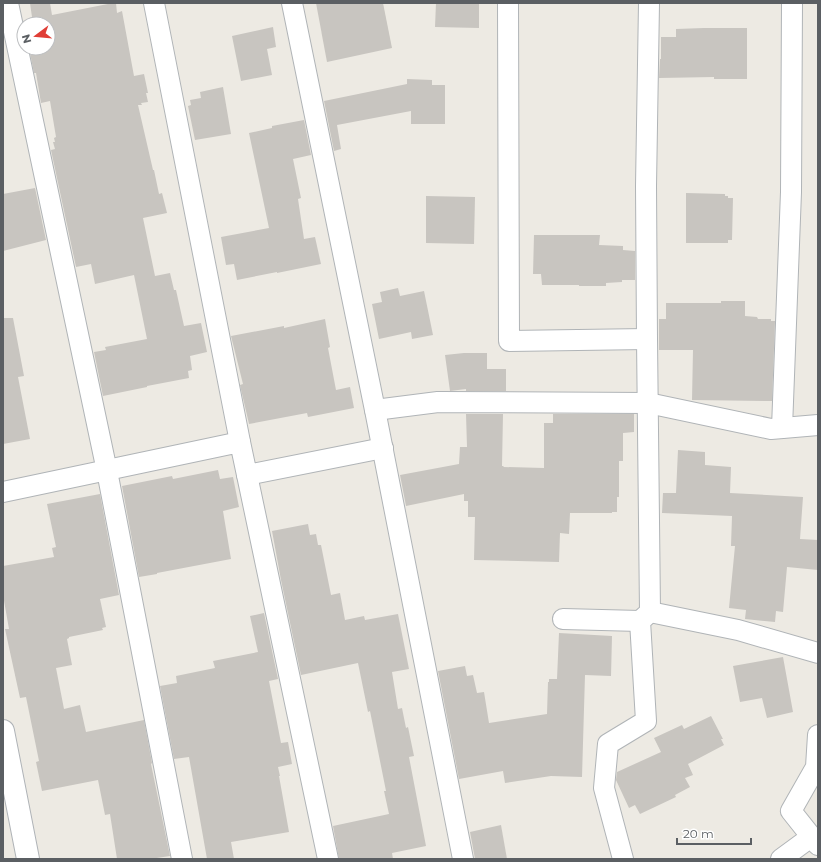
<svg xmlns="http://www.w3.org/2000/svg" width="821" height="862" viewBox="0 0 821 862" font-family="Montserrat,sans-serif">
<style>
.building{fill:#c8c5c0}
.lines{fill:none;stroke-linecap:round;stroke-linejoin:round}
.street-casing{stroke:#b0b4b7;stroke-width:22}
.secondary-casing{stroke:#afb3b7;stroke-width:24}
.street{stroke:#fff;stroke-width:20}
.secondary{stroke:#fff;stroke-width:22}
</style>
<rect width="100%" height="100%" fill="#edeae3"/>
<g class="building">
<polygon points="30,3 50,3 52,15 113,3 116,3 117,13 122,11 134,76 144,74 148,93 146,93 148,102 141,103 142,105 138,105 153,170 154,170 159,194 162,193 167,213 143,218 155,276 170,273 174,290 176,290 184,326 201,323 207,352 190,356 192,370 188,371 189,378 147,386 147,387 103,396 94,352 106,350 105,347 147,339 134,275 95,284 91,264 76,267 51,150 55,149 53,142 55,142 54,138 56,137 50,101 41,103 36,73 34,73 29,48 48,48 48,24 33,24"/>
<polygon points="316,3 383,3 392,48 327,62"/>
<polygon points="436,3 479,3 479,28 435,27"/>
<polygon points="273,27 276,47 267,49 272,75 241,81 232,36"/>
<polygon points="704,28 747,28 747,79 714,79 714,77 659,78 660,59 661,59 661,37 676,37 676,29"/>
<polygon points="407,79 432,80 432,85 445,85 445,124 411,124 411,111 337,125 341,149 334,151 324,101 407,84"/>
<polygon points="223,87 231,134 195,140 188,106 191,105 190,100 201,98 200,92"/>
<polygon points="304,120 311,155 293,159 301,198 298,199 304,239 315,237 321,264 277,273 277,272 237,280 234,264 226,265 221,237 269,228 249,133 272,128 272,126"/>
<polygon points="35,188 46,240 3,251 3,194"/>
<polygon points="686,193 725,194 725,196 728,196 728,198 733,198 732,240 728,240 728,243 686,243"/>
<polygon points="426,196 475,197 474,244 426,243"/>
<polygon points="534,235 600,235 599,245 623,246 623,250 635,251 635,280 622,280 622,282 606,283 606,286 579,286 579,285 542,285 541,274 533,274"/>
<polygon points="398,288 400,296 424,291 433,335 412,339 411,332 379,339 372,304 382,302 380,292"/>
<polygon points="721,301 745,301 745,316 757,317 758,319 771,319 771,321 775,321 772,401 692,400 693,350 659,350 659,319 666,319 666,303 721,303"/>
<polygon points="3,318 13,318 24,376 18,377 30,439 3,444"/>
<polygon points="325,319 330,347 328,348 336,390 350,387 354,408 308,417 307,413 249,424 240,385 243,384 231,336 284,326 284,328"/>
<polygon points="464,353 487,353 487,369 506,369 506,391 466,391 466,389 450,391 445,355"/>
<polygon points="466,414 503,414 502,466 504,466 503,467 544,468 544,423 553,423 553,414 634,414 634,432 623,433 623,461 619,461 619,497 617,497 617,512 612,512 612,513 570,513 569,534 560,533 559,562 474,560 475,517 468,517 468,501 464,501 464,494 406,506 400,475 459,464 460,447 467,447"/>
<polygon points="678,450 705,452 705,465 731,467 730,493 803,497 800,539 818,540 818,570 787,567 783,612 776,611 775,622 745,619 746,610 729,608 735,546 731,546 732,516 662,513 663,493 676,493"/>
<polygon points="218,470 220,479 233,477 239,507 223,511 231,559 157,573 157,574 139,577 122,486 172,476 173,479"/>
<polygon points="100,494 119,595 100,599 106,627 102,628 103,630 69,637 69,638 67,639 72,665 56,668 64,709 80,705 86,732 144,720 152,763 151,764 170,856 150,859 117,859 110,814 105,815 98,780 42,791 36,762 39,761 26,697 20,698 5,629 9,629 3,595 3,566 54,557 52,548 56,547 47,504"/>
<polygon points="308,524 310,535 316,534 318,545 321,545 331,595 340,593 345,620 364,616 365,620 398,614 409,669 392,672 398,709 402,708 406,728 408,727 414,756 409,757 426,846 392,853 393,859 339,859 333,826 389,814 384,791 386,791 370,711 368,712 358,663 301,675 281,580 272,531"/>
<polygon points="264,613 278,679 269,681 281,743 288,742 292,764 278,767 280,776 279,776 289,832 231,842 234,859 207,859 189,757 174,759 160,686 177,683 176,676 215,668 213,661 258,652 250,616"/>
<polygon points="559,633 612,636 611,676 585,675 582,777 551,776 505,783 503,771 459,779 438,671 465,666 467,676 473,675 477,693 484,692 489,723 547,714 548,682 549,682 549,679 557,679"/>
<polygon points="783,657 793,712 767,718 762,698 740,702 733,666"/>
<polygon points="711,716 723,739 721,739 724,745 688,764 693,775 685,778 690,787 675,795 676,797 640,814 635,805 629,808 616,780 617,772 661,752 654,738 682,725 684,729"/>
<polygon points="501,825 507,859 475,859 470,832"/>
</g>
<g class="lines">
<defs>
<g id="street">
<polyline points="8,3 107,471 182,859"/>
<polyline points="154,3 240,442"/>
<polyline points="292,3 375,410 463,859"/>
<polyline points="508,3 509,341 647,339"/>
<polyline points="375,410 438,402 648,403 771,429 818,425"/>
<polyline points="782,428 791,192 792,3"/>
<polyline points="247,475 328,859"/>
<polyline points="3,492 240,442 247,475 383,448"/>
<polyline points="650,612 738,630 818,653"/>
<polyline points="563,619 640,621"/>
<polyline points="818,735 816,767 791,811 818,845"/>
<polyline points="623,859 604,788 608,744 646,721 640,621 650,612 647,339 646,186 649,3"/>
<polyline points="781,859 811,837"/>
</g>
<polyline id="secondary" points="3,731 28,859"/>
</defs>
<use href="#street" class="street-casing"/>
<use href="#secondary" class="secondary-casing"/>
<use href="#street" class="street"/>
<use href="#secondary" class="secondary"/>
</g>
<rect width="821" height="862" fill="none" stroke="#5b5f63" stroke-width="8"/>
<g transform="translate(36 36) rotate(254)"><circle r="19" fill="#ffffff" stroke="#bdbfc1"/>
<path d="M0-3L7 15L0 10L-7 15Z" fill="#e03e36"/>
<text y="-6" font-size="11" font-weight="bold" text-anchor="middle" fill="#5b5f63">N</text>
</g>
<path d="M677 838v6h74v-6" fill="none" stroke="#5b5f63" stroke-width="2"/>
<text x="683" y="838" font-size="12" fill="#5b5f63" stroke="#ffffff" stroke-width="3" paint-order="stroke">20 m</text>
</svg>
